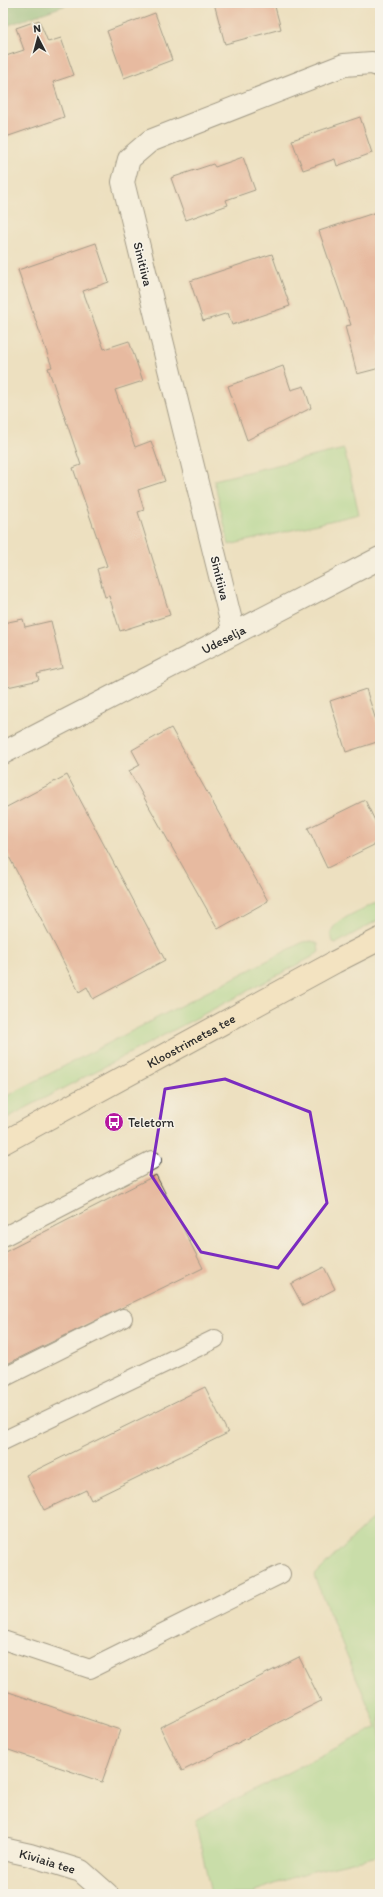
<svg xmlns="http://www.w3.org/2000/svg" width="383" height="1897" viewBox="0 0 383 1897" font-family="Itim,sans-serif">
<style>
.green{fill:#9eda8e;stroke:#64825c}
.forest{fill:#7eba79;stroke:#547252}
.building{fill:#e18d7a}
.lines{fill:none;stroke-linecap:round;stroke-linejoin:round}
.lane-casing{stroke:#484641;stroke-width:20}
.street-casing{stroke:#484641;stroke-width:24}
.secondary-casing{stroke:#484641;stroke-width:24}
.lane{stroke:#fff;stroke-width:18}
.street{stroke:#fff;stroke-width:22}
.secondary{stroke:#fbe6c4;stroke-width:22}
.marked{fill:none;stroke:#7b2cbf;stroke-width:3;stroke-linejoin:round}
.labels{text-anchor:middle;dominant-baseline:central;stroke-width:3;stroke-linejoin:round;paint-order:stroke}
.street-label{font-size:13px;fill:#2b2b2b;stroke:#f7f3e8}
.poi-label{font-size:13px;fill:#2b2b2b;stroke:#f7f3e8;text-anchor:start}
</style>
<rect width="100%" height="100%" fill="#f7f3e8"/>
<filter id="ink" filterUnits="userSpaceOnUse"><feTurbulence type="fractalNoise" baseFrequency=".025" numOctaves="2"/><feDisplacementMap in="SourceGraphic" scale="8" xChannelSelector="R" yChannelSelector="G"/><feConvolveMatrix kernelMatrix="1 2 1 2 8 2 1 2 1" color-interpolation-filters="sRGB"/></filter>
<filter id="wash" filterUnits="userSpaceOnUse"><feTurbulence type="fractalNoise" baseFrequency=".012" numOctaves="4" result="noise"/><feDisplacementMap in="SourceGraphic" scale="16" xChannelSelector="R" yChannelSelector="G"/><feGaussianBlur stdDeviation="0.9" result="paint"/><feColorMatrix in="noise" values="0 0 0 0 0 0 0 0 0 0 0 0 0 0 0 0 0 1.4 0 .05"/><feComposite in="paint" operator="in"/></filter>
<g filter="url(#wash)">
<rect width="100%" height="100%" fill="#ede0c0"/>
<g class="green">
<polygon points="344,449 359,514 229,545 214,480"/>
<path d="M380 901V919L337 943 332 942C331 938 330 934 332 930 336 919 368 907 380 901Z"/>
<polygon points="312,941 318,944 319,952 312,957 3,1120 3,1098 303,942"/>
<polygon points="380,1511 380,1852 378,1856 309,1872 255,1891 255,1894 211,1894 195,1820 377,1727 314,1576"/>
</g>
<polygon class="forest" points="3,3 72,3 3,27"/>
<g id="blocks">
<g class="building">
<polygon points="214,3 274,3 281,29 225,44"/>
<polygon points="155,13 172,60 124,78 107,31"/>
<polygon points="39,20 48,42 61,38 74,75 53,82 64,117 3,138 3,57 24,50 16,28"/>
<polygon points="360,117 372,153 337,166 335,159 303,170 292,140"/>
<polygon points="243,157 255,190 226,200 228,205 186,220 171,178 213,164 215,167"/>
<polygon points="380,211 380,368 357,374 345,326 351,325 319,231"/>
<polygon points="96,243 109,282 83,291 104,349 129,341 143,381 115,390 135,447 151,441 165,481 138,490 144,510 138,512 170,615 120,631 109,596 105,597 97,569 107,566 73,468 81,465 48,368 52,367 18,270"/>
<polygon points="272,254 290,306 232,325 228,313 203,321 190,281"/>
<polygon points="283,366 291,390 304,386 311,408 247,440 228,386"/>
<polygon points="23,619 25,627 51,621 62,668 37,674 39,680 3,688 3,623"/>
<polygon points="366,689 380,733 380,741 346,752 330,701"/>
<polygon points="171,728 268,901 218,929 129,771 140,765 132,750"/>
<polygon points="67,775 165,960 93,999 87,987 79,992 3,845 3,809"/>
<polygon points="365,800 380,831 380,842 327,868 308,828"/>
<polygon points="156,1175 203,1268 3,1366 3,1253"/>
<polygon points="324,1267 335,1289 303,1306 291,1284"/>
<polygon points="205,1387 228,1433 91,1500 86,1490 44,1510 26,1475"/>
<polygon points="299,1657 321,1701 182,1771 160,1727"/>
<polygon points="3,1690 120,1730 102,1782 3,1748"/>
</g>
</g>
</g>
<g filter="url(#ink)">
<use href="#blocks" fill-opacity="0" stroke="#484641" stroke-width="1"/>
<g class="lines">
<defs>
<g id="lane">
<polyline points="3,1237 152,1160"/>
<polyline points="3,1378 123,1318"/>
<polyline points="3,1441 215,1339"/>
<polyline points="3,1640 90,1669 281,1574"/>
</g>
<g id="street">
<polyline points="234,633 123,182 129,159 150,141 344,65 372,63 380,66"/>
<path id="s1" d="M3 753 380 558"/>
<path id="s2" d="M3 1849 30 1855 81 1871 107 1894"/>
</g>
<g id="secondary">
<path id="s3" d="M3 1143 335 962 380 939"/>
</g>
</defs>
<use href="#lane" class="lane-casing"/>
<use href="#street" class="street-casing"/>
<use href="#secondary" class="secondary-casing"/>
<use href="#lane" class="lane"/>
<use href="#street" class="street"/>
<use href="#secondary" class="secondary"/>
</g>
</g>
<path d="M0 0H383V1897H0ZM225 1079 310 1112 327 1203 278 1268 201 1252 151 1175 165 1089Z" fill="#ede0c0" fill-opacity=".55" fill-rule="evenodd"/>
<path class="marked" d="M225 1079 310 1112 327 1203 278 1268 201 1252 151 1175 165 1089Z"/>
<defs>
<symbol id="bus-disc" viewBox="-11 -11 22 22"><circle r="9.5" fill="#b5179e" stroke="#f7f3e8"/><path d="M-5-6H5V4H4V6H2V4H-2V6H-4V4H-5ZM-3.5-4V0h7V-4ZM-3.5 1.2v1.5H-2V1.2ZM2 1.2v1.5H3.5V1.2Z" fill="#fff"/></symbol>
</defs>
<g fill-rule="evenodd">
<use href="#bus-disc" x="103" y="1111" width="22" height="22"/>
</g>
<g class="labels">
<g class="street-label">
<text transform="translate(143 264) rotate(76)">Sinitiiva</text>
<text transform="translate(220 578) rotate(76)">Sinitiiva</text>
<text stroke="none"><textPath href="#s1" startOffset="248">Udeselja</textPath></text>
<text stroke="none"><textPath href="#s3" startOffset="214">Kloostrimetsa tee</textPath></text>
<text stroke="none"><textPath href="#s2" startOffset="46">Kiviaia tee</textPath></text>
</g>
<g class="poi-label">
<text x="128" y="1122">Teletorn</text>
</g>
</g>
<rect width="383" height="1897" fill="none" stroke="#f7f3e8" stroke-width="16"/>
<g transform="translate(38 38) rotate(354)" stroke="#f7f3e8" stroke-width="3" paint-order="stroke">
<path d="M0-3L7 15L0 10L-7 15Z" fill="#2b2b2b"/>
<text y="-6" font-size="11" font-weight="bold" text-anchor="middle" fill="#2b2b2b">N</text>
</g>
</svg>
